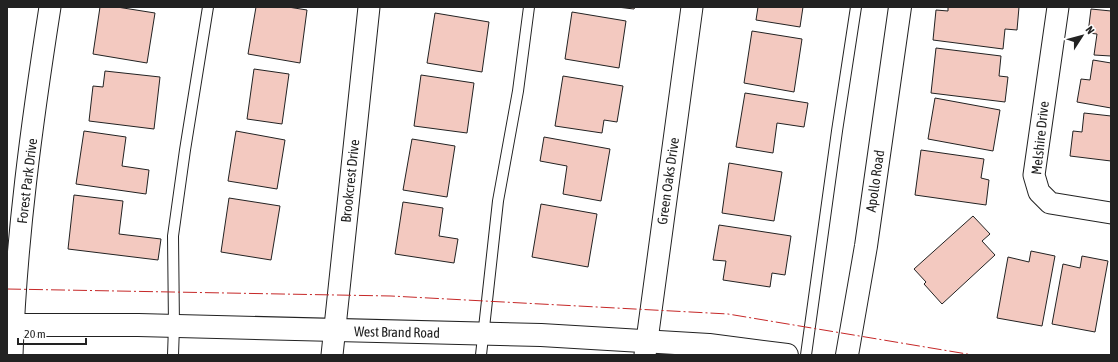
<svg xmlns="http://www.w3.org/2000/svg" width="1118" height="362" viewBox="0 0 1118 362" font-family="'Asap Condensed',sans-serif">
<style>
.building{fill:#f3c9c0;stroke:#222}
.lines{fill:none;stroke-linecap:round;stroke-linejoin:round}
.service-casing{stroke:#222;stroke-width:12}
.minor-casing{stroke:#222;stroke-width:23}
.tertiary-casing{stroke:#222;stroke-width:24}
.service{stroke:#fff;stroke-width:10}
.minor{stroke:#fff;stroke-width:21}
.tertiary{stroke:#fff;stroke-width:22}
.power{stroke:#c62828;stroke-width:1;stroke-dasharray:14 3 2 3;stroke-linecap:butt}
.labels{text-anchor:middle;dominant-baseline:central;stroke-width:3;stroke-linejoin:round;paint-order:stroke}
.street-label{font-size:14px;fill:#222;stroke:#fff}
</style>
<rect width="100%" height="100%" fill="#fff"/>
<g class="building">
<polygon points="100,7 117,7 155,13 147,63 93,54"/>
<polygon points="256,7 288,7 307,10 300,63 248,54"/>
<polygon points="617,7 635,7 634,9"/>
<polygon points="758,7 803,7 800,27 756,20"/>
<polygon points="948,7 1019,7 1017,30 1005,29 1003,49 933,40 936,10 948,11"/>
<polygon points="1091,9 1111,11 1111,56 1094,55 1097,34 1088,33"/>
<polygon points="572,12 626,21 619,68 565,59"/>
<polygon points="435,13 489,22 482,72 427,63"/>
<polygon points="752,31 802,39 794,92 744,83"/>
<polygon points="936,48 1001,56 999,76 1008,77 1005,102 931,93"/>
<polygon points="1093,60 1111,63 1111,108 1077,102 1081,79 1090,80"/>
<polygon points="254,69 289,74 282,124 247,119"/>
<polygon points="105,71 160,77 154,129 89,121 93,86 103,87"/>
<polygon points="421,75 474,83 467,133 414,126"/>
<polygon points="563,76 623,86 617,122 604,120 602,133 555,126"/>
<polygon points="745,93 808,103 804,127 777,123 773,153 736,147"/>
<polygon points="935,98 1000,110 993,151 928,139"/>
<polygon points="1084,113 1111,116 1111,161 1070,156 1073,131 1082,132"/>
<polygon points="84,131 126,137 122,166 149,170 146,194 76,184"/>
<polygon points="236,131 285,140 277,189 228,181"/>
<polygon points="544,137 610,149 601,201 563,194 567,166 540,161"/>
<polygon points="412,139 455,146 447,197 403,190"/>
<polygon points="921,150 984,159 981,178 989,180 986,205 915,195"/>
<polygon points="729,163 782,172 774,221 722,213"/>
<polygon points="74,195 123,201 119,234 161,239 158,260 68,249"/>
<polygon points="229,198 280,206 271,260 221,252"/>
<polygon points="403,202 443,208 439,236 458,239 454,263 395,254"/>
<polygon points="541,204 597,214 588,267 532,257"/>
<polygon points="973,216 990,234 982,241 995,255 942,304 924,284 926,282 914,269"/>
<polygon points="719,225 791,236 785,275 772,273 770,287 723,280 726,261 713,260"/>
<polygon points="1031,251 1055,256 1042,326 997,318 1008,257 1029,262"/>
<polygon points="1082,256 1108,261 1095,332 1052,324 1063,264 1080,268"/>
</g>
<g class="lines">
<defs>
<g id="service">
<polyline points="173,355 174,326 173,236 185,150 208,7"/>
<polyline points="481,355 498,201 518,91 529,7"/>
<polyline points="806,355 837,131 856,7"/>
</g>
<g id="minor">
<polyline points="1058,7 1034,175 1039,192 1050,203 1111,213"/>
<path d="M12 355C16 239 32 122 50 7"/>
<polyline points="332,355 369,7"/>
<polyline points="645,355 692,7"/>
</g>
<g id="tertiary">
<polyline points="7,325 138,325 541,335 709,345 787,355"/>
<polyline points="847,355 866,246 900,7"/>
</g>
</defs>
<use href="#service" class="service-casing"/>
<use href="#minor" class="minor-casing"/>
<use href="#tertiary" class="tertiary-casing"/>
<use href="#service" class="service"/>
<use href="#minor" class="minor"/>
<use href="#tertiary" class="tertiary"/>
<polyline class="power" points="7,289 391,296 728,314 973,355"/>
</g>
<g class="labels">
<g class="street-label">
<text transform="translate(1040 138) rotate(-84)">Melshire Drive</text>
<text transform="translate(27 181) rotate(-83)">Forest Park Drive</text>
<text transform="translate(350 181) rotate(-84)">Brookcrest Drive</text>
<text transform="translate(668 181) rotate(-82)">Green Oaks Drive</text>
<text transform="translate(875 181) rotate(-82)">Apollo Road</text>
<text transform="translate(397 332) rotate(1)">West Brand Road</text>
</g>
</g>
<rect width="1118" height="362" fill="none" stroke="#222222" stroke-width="16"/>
<g transform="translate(1082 36) rotate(54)" stroke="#ffffff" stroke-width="3" paint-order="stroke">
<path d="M0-3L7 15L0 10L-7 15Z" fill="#222222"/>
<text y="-6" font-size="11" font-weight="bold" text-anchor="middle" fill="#222222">N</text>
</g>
<path d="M18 338v6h68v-6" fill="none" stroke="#222222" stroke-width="2"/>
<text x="24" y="338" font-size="12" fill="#222222" stroke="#ffffff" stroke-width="3" paint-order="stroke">20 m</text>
</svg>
